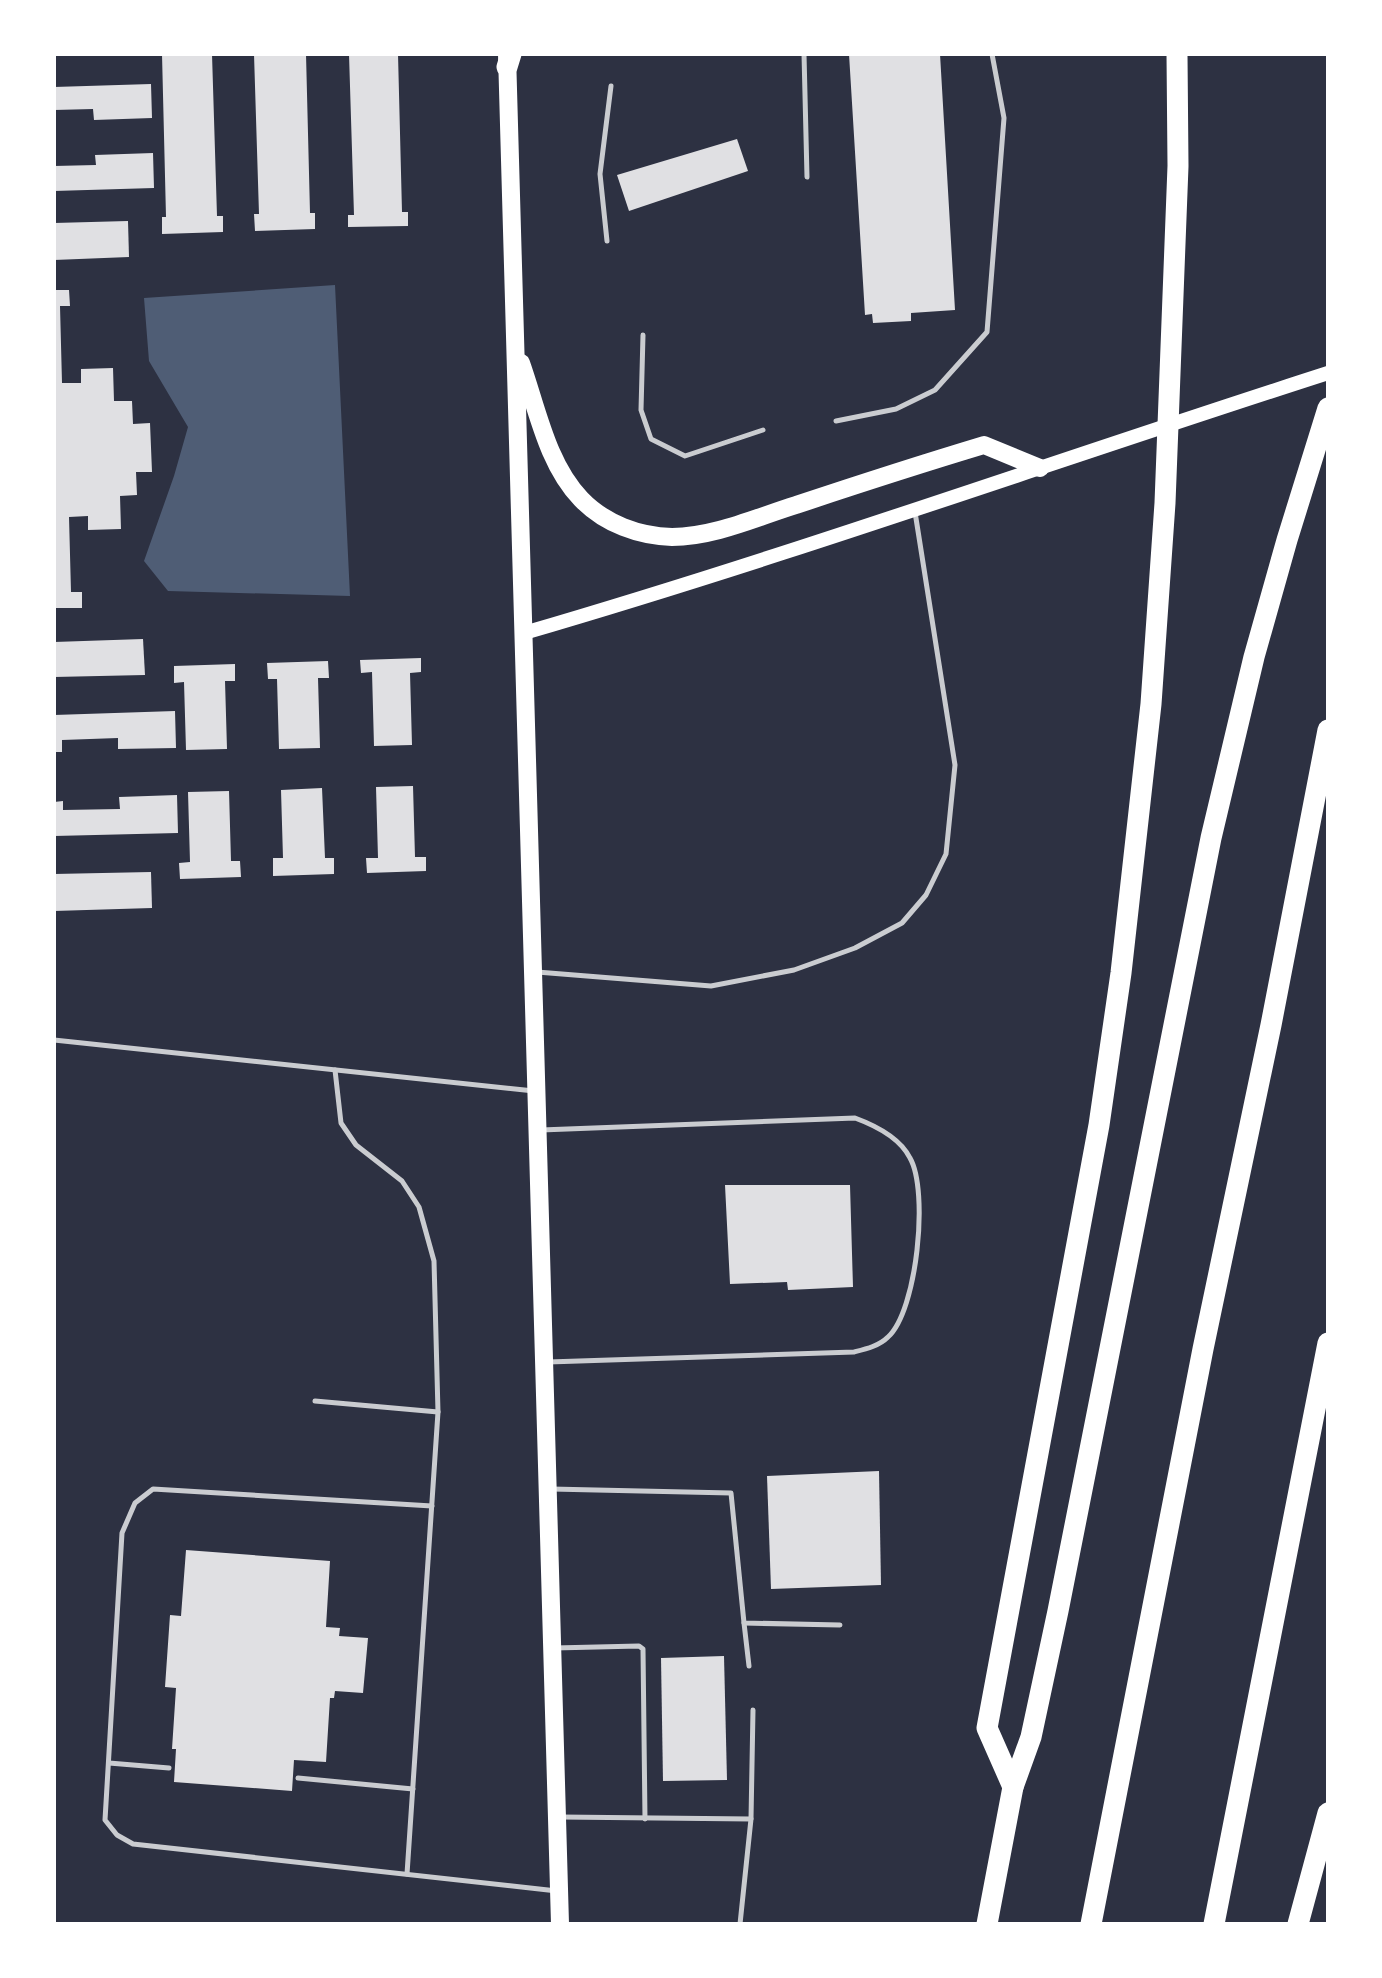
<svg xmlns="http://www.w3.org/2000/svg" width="1382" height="1978" viewBox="0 0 1382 1978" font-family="'PT Sans',sans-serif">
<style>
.water{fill:#4f5d75}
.building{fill:#e0e0e3}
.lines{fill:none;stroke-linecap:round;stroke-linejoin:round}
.service{stroke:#caccd0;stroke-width:5}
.secondary{stroke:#fff;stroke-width:14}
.primary{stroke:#fff;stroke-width:18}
.motorway{stroke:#fff;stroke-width:21}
</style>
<rect width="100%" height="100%" fill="#2d3142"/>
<polygon class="water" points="335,285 350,596 168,591 144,561 174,476 188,427 149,361 144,298"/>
<g class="building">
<polygon points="162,54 212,54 217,216 223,216 223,232 162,234 162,217 166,217"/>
<polygon points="254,54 306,54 310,213 315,213 315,229 255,231 254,214 259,214"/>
<polygon points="349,54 398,54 402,212 408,212 408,226 348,227 348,215 354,215"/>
<polygon points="849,54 940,54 955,310 911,313 911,321 873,323 872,314 865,315"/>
<polygon points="151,84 152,118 94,120 93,109 54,110 54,87"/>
<polygon points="737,139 748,171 629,211 617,175"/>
<polygon points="153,153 154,188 54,191 54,166 96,165 95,155"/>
<polygon points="128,221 129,257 54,260 54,223"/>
<polygon points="54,290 69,290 70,306 60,306 62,383 81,383 81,369 113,368 114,401 132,401 133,424 150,423 152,472 136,472 137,495 120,496 121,529 88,530 88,516 69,517 71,592 82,592 82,608 54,608"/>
<polygon points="143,639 145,675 54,677 54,642"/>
<polygon points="421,658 421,672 410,673 412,745 374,746 372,672 361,673 360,660"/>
<polygon points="328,661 329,678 318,678 320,748 279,749 277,679 268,679 267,663"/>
<polygon points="235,664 235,681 225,681 227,749 186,750 184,682 174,683 174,666"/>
<polygon points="175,711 176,748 118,749 118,738 62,740 62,752 54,752 54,715"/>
<polygon points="413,786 415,857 426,857 426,871 367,873 366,858 378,858 376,787"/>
<polygon points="322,788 325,858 334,858 334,874 273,876 273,858 283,858 281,790"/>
<polygon points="229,791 231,861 240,861 241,877 180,879 179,863 190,862 188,792"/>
<polygon points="177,795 178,833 54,836 54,802 63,801 63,810 120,809 119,797"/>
<polygon points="151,872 152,908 54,911 54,874"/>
<polygon points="725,1185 850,1185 853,1287 788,1290 787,1282 730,1284"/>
<polygon points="879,1471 881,1585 771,1589 767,1476"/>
<polygon points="186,1550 330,1561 326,1627 340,1628 339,1636 368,1638 363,1693 335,1691 334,1698 330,1698 326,1762 294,1760 292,1791 174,1782 176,1749 172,1749 176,1688 165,1687 170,1615 181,1616"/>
<polygon points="724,1656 727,1780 663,1781 661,1658"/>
</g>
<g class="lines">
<g class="service">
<polyline points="804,54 807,177"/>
<polyline points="607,241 600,174 611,86"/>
<polyline points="643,335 641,410 651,439 685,456 763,430"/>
<polyline points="836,421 896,409 935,390 987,332 1004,118 992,54"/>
<polyline points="537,972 711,986 794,970 855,948 902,923 926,895 946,854 955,765 915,512"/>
<polyline points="54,1040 534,1091"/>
<polyline points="335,1070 341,1123 356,1145 402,1181 419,1207 434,1261 438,1412 407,1874"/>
<path d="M541 1130 855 1118C874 1125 900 1138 910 1158 929 1191 917 1311 888 1337 879 1346 866 1349 854 1352L548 1362"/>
<polyline points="315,1401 438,1412"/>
<polyline points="551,1489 731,1493 744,1623 840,1625"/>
<polyline points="432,1506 153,1489 135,1503 122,1533 105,1820 117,1835 133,1844 557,1891"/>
<polyline points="744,1623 749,1666"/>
<polyline points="554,1648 639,1646 643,1649 645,1819"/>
<polyline points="109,1763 169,1768"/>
<polyline points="298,1778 413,1789"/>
<polyline points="561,1817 751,1819 753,1710"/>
<polyline points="740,1924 751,1819"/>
</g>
<path class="secondary" d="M524 633C795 554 1060 459 1328 373"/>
<g class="primary">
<polyline points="507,54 560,1924"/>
<path d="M521 363C537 408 547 464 581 499 605 524 639 536 672 537 714 537 757 517 796 505 859 484 921 464 984 445L1040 468"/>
</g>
<g class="motorway">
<polyline points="507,67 511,54"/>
<polyline points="1013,1787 987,1728 1099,1125 1121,973 1151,704 1165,503 1178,166 1177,54"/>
<polyline points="987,1924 1013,1787 1031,1737 1058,1611 1211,838 1254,657 1287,540 1328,408"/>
<polyline points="1091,1924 1203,1349 1271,1025 1328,730"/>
<polyline points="1214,1924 1328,1343"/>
<polyline points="1298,1924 1328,1813"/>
</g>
</g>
<rect width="1382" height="1978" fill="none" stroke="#ffffff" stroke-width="112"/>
</svg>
